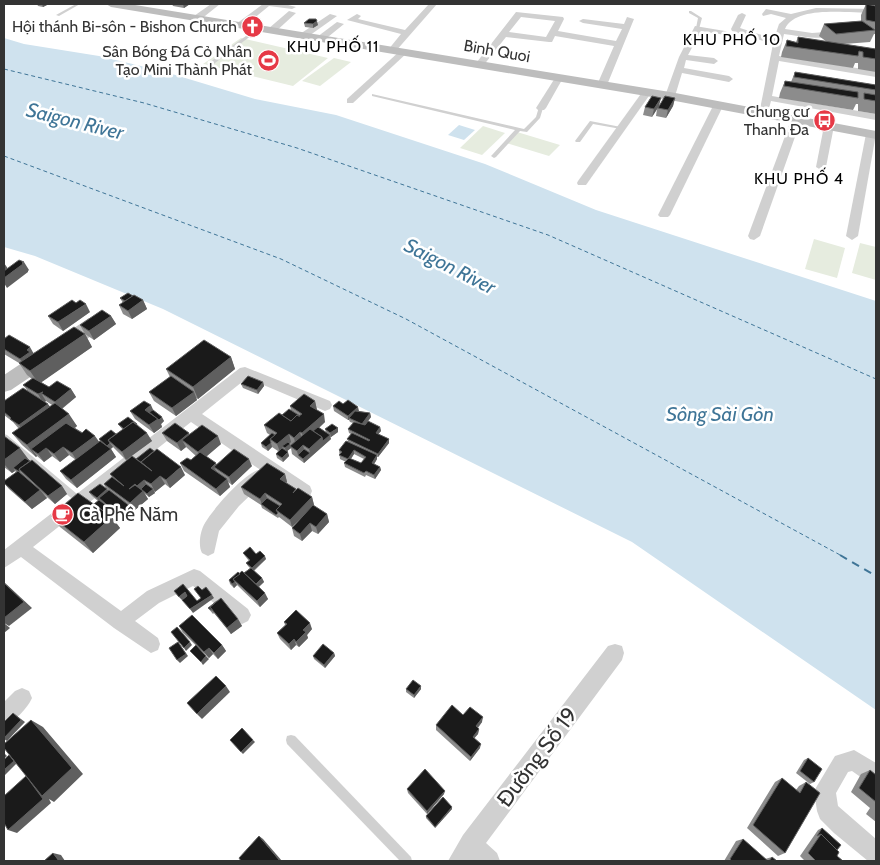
<svg xmlns="http://www.w3.org/2000/svg" width="880" height="865" viewBox="0 0 880 865" font-family="Cabin,sans-serif">
<style>
.green{fill:#e6ecdf}
.water{fill:#cfe2ee}
.lines{fill:none;stroke-linecap:round;stroke-linejoin:round}
.ferry-far1{stroke:#3f7597;stroke-width:1;stroke-dasharray:4 3;stroke-linecap:butt}
.ferry{stroke:#3f7597;stroke-width:2;stroke-dasharray:8 6;stroke-linecap:butt}
.lane{fill:#d0d0d0;fill-rule:evenodd}
.street{fill:#d0d0d0;fill-rule:evenodd}
.secondary{fill:#bdbdbd;fill-rule:evenodd}
.wall{fill:#8c8c8c;fill-rule:evenodd}
.shaded-wall{fill:#5f5f5f}
.building{fill:#1a1a1a;stroke:#5f5f5f}
.labels{text-anchor:middle;dominant-baseline:central;stroke-width:5;stroke-linejoin:round;paint-order:stroke}
.far-poi-label{font-size:16px;fill:#333;stroke:#fff;text-anchor:end}
.far-neighbourhood-label{font-size:16px;letter-spacing:1px;fill:#000;stroke:#fff}
.far-street-label{font-size:16px;fill:#333;stroke:#fff}
.poi-label{font-size:19px;fill:#333;stroke:#fff;text-anchor:start}
.water-label{font-size:20px;font-style:italic;fill:#3f7597;stroke:#fff}
.near-street-label{font-size:22px;fill:#333;stroke:#fff}
</style>
<rect width="100%" height="100%" fill="#fff"/>
<g class="green">
<polygon points="241,38 328,58 293,86 203,64"/>
<polygon points="334,58 351,62 320,86 302,81"/>
<polygon points="483,126 505,133 482,155 460,148"/>
<polygon points="517,132 560,145 549,156 506,143"/>
<polygon points="814,239 845,248 837,278 805,269"/>
<polygon points="860,243 876,247 876,280 852,273"/>
</g>
<g class="water">
<polygon points="627,4 876,4 876,5"/>
<polygon points="4,38 24,44 99,56 162,71 255,99 336,115 485,164 596,210 876,301 876,710 632,542 163,309 35,256 4,247"/>
<polygon points="459,125 475,130 464,140 448,135"/>
</g>
<g class="lines">
<g class="ferry-far1">
<polyline points="4,69 144,103 297,148 548,235 876,379"/>
<polyline points="4,156 281,259 406,319 842,556"/>
</g>
<polyline class="ferry" points="840,555 876,576"/>
<g class="lane">
<polygon points="76,4 80,4 59,16 56,15"/>
<polygon points="689,11 691,11 702,18 699,29 696,28 698,18 689,13"/>
<polygon points="257,28 260,29 211,66 207,66 207,64"/>
<polygon points="372,94 524,129 536,117 539,107 543,108 540,118 527,132 520,131 496,157 494,158 491,156 492,155 515,130 372,96"/>
<polygon points="590,121 621,127 623,128 621,129 593,124 580,142 576,142 575,141"/>
<polygon points="4,434 7,435 83,499 84,501 83,503 80,504 77,503 4,441"/>
<polygon points="291,735 295,736 411,857 412,861 400,861 287,744 286,740 287,736"/>
</g>
<g class="street">
<polygon points="211,4 220,4 200,20 194,20 194,16"/>
<polygon points="263,4 284,4 296,7 292,9 269,6 242,28 236,28 236,24"/>
<polygon points="429,4 437,4 395,52 392,53 388,50 401,34 347,20 357,14 361,16 358,19 405,30"/>
<path d="M816 8 876 9V13C853 14 796 4 785 29L812 33 839 31 843 33C831 42 798 36 784 34L779 56 876 71V77L779 61 772 96 876 114V120L771 101 767 116 764 117 759 114 773 44 732 31 731 29 738 15 742 13 746 15 740 28 774 39 779 24 786 18 771 14 763 16 762 14 766 9 791 14Z"/>
<polygon points="289,11 296,13 274,33 268,33 268,29"/>
<path d="M516 12 563 17 564 19 558 31 616 41 622 29 583 23 579 21 583 19 624 24 627 17 634 19 607 85 602 88 597 85 614 46 555 36 552 42H549L506 37 483 66H477V62ZM521 17 555 21 546 37 509 32Z"/>
<polygon points="330,14 337,16 306,38 300,38 300,34"/>
<polygon points="337,22 344,24 323,41 317,41 317,37"/>
<polygon points="695,26 725,31 729,33 725,35 701,31 688,55 714,58 718,61 714,64 686,60 684,68 729,76 733,79 729,82 682,73 675,96 673,98 667,98 665,96 679,57"/>
<polygon points="401,50 408,52 353,103 347,103 347,99"/>
<polygon points="559,75 563,78 546,108 544,110 538,110 536,108 555,78"/>
<polygon points="646,90 651,93 586,185 578,185 577,183 578,181 643,91"/>
<polygon points="718,103 723,106 670,215 668,217 660,217 658,215 713,106"/>
<polygon points="796,117 801,120 760,236 754,240 750,239 748,236 791,120"/>
<polygon points="829,123 834,126 826,167 821,170 816,167 824,126"/>
<polygon points="871,131 876,134 858,236 852,240 846,236 866,134"/>
<polygon points="245,367 330,401 332,405 330,409 325,411 247,378 202,414 310,486 312,491 310,496 304,498 298,496 191,422 33,547 121,611 147,591 194,569 200,571 248,609 251,615 248,621 242,624 236,621 193,586 159,603 135,621 158,638 160,644 158,650 151,653 114,628 21,557 4,568 4,550 240,368"/>
<path d="M258 470 264 472 266 477 264 482 239 506 219 531 214 553 208 556 202 553C198 546 200 531 205 523 214 508 242 476 258 470Z"/>
<polygon points="615,644 622,646 624,653 622,660 486,843 497,853 500,861 448,861 463,835 608,646"/>
<path d="M22 688 29 691 32 698C27 709 15 721 4 725V702L15 691Z"/>
<polygon points="854,750 876,763 876,786 869,783 852,771 848,772 836,793 838,806 876,839 876,861 868,861 834,833 820,819 817,811 814,791 835,756"/>
</g>
<g class="secondary">
<polygon points="106,4 129,4 670,92 876,131 876,139 670,100 111,7"/>
<polygon points="96,317 103,318 105,323 103,328 11,390 4,392 4,375 89,318"/>
</g>
</g>
<g class="wall">
<polygon points="37,4 49,4 43,7 38,6"/>
<polygon points="172,4 190,4 184,8 173,6"/>
<polygon points="866,4 876,6 876,34 874,34 870,42 844,44 876,49 876,72 858,69 858,63 855,63 853,68 781,57 782,52 787,40 796,42 798,37 827,42 819,36 824,24 861,21 861,15"/>
<polygon points="304,23 318,25 313,28 305,27"/>
<polygon points="795,72 876,85 876,114 858,111 858,104 856,104 853,110 779,98 780,93 785,81 791,82"/>
<polygon points="675,98 673,106 666,118 656,116 657,109 652,117 643,115 645,107 659,105"/>
<polygon points="133,296 143,300 147,309 132,319 123,314 119,305 123,303 120,298"/>
<polygon points="90,312 63,331 53,324 48,316"/>
<polygon points="111,316 116,324 94,340 85,334 80,325"/>
<path d="M85 334 92 347 41 382 49 387 71 389 76 397 62 409 77 426 75 428 99 442 100 441 99 439 116 434 123 430 118 424H137L152 441 126 460 113 447 111 449 116 457 77 488 66 479 60 471 76 460 69 455 60 462 52 456 44 462 37 456 36 457 22 445 12 433 19 429 13 422 4 415V401L27 390 23 385 32 379 27 375 19 363 4 354V339L34 353ZM46 401 52 405 50 407 45 402Z"/>
<polygon points="231,357 235,369 198,399 196,398 197,400 176,416 154,401 149,392 170,377 166,369"/>
<polygon points="263,382 264,386 258,394 243,388 241,384"/>
<polygon points="315,401 317,410 325,422 319,428 326,432 325,429 338,432 331,437 330,437 331,439 304,463 292,454 291,448 287,451 289,456 283,462 277,458 276,454 278,451 272,447 268,451 262,447 261,443 270,435 267,433 264,425 291,410 290,406"/>
<path d="M343 404 359 411 370 413 371 417 365 425 380 427 381 431 378 434 389 439V443L378 457H377V459L374 464 380 467 381 470 375 479 366 475 365 477 345 467 344 463 346 462 340 459 339 450 348 441 347 439 351 434 349 433 348 429 353 423 350 422 349 420H348L334 411 333 406ZM354 454 364 459 361 463 351 459Z"/>
<polygon points="153,410 164,421 161,424 162,427 154,433 135,419 130,411"/>
<polygon points="162,433 190,434 221,444 206,457 216,464 252,466 232,485 228,482 230,487 220,496 184,471 180,463 191,460 196,456 186,447 181,451 167,441"/>
<polygon points="4,436 29,460 62,486 67,494 55,504 41,492 47,498 32,509 9,489 4,483 16,472 15,471 12,473 4,467"/>
<polygon points="137,460 185,475 170,488 165,484 155,492 154,491 155,493 149,497 145,494 148,499 135,510 131,508 133,511 123,520 112,511 114,512 110,516 120,528 93,553 60,527 51,516 94,504 98,501 92,496 89,492 108,491 104,484 112,477 110,474"/>
<polygon points="285,474 287,482 286,483 296,489 296,490 312,497 314,505 292,527 279,517 278,518 262,508 261,505 244,494 241,487"/>
<polygon points="327,514 329,522 318,534 312,531 302,541 294,536 292,528"/>
<polygon points="243,553 256,554 266,559 254,571 262,578 264,582 259,587 268,599 260,607 237,585 234,588 230,584 229,580 240,574 244,573 250,568 248,566 246,563 249,561 245,556"/>
<polygon points="208,608 238,619 242,626 231,634 214,613 213,614"/>
<polygon points="284,622 312,629 307,635 308,638 299,647 296,645 291,650 280,639 277,633 285,625"/>
<polygon points="179,626 222,645 226,651 218,659 213,654 209,658 183,633"/>
<polygon points="334,653 335,656 325,668 314,659 313,656"/>
<polygon points="406,689 421,689 414,698 406,692"/>
<polygon points="463,715 482,722 478,728 479,729 478,734 474,738 480,748 470,761 436,730 436,725"/>
<polygon points="808,758 814,782 810,784 796,773 804,760"/>
<polygon points="870,770 876,775 876,822 866,814 870,808 851,792 861,774"/>
<polygon points="782,778 796,790 799,786 806,782 785,853 778,856 747,828 775,782"/>
<polygon points="407,789 444,794 427,814 408,793"/>
<polygon points="452,807 452,809 435,828 426,818 426,816"/>
<polygon points="822,828 837,850 837,856 843,861 805,861 800,856 818,830"/>
<polygon points="743,839 765,859 772,857 777,861 724,861 736,841"/>
</g>
<g class="shaded-wall">
<polygon points="42,4 49,4 43,7"/>
<polygon points="183,4 190,4 184,8"/>
<polygon points="317,21 318,25 313,28 313,24"/>
<polygon points="661,98 659,106 652,117 654,109"/>
<polygon points="675,98 673,106 666,118 668,110"/>
<polygon points="24,262 29,270 28,271 28,272 7,288 4,283 4,263 11,273"/>
<polygon points="143,300 147,309 132,319 128,311"/>
<polygon points="86,304 90,312 63,331 58,322"/>
<polygon points="111,316 116,324 94,340 89,331"/>
<polygon points="85,334 92,347 39,384 30,371"/>
<polygon points="30,347 35,356 26,367 20,359 27,350"/>
<polygon points="231,357 235,369 198,399 193,387"/>
<polygon points="263,382 264,386 258,394 257,390"/>
<polygon points="71,389 76,397 60,410 55,402"/>
<polygon points="194,392 197,400 176,416 172,408"/>
<polygon points="41,393 46,401 43,403 38,394"/>
<polygon points="315,401 317,410 310,406"/>
<polygon points="48,404 54,412 25,433 19,425"/>
<polygon points="151,405 155,414 151,416 145,410"/>
<polygon points="358,407 359,411 349,418 349,420 348,420 348,416"/>
<polygon points="370,413 371,417 363,428 362,424"/>
<polygon points="69,414 77,426 47,449 52,456 44,462 38,454 31,449 37,456 36,457 27,445"/>
<polygon points="324,414 325,422 304,441 302,433"/>
<polygon points="162,417 164,421 161,424 162,427 154,433 149,425 158,419"/>
<polygon points="380,427 381,431 376,437 376,433"/>
<polygon points="338,428 338,432 331,437 330,433"/>
<polygon points="300,432 302,440 296,446 294,438"/>
<polygon points="147,433 152,441 126,460 122,452"/>
<polygon points="189,433 193,441 182,440 186,447 181,451 177,443"/>
<polygon points="289,434 291,442 285,448 282,446 283,449 280,452 277,444"/>
<polygon points="330,435 331,439 304,463 303,459 310,453 309,449 322,437"/>
<polygon points="95,436 100,443 77,461 72,453"/>
<polygon points="218,436 221,444 202,460 198,452"/>
<polygon points="389,439 389,443 378,457 378,454"/>
<polygon points="110,443 113,447 109,450 107,446"/>
<polygon points="271,443 272,447 268,451 266,447"/>
<polygon points="290,444 291,447 290,446 291,448 286,452 285,448"/>
<polygon points="303,445 305,453 298,455 297,451"/>
<polygon points="63,447 69,455 60,462 54,454"/>
<polygon points="20,448 29,460 16,470 13,468 15,471 12,473 4,464 4,460"/>
<polygon points="111,449 116,457 77,488 71,480"/>
<polygon points="354,450 354,454 348,463 348,459"/>
<polygon points="288,452 289,456 283,462 282,458"/>
<polygon points="377,455 377,459 373,466 372,463"/>
<polygon points="249,459 252,466 232,485 229,477"/>
<polygon points="216,463 219,470 214,467 217,473 211,468"/>
<polygon points="181,467 185,475 170,488 166,480"/>
<polygon points="380,467 381,470 375,479 374,475"/>
<polygon points="285,474 287,482 282,486 280,479"/>
<polygon points="160,476 165,484 155,492 151,484"/>
<polygon points="227,479 230,487 220,496 216,489"/>
<polygon points="144,480 148,487 143,491 148,499 135,510 130,503 141,493 137,486"/>
<polygon points="62,486 67,494 55,504 48,496"/>
<polygon points="107,489 110,493 99,498 101,500 99,502 97,498"/>
<polygon points="153,489 155,493 149,497 147,494"/>
<polygon points="40,490 47,498 32,509 25,502"/>
<polygon points="265,493 268,500 262,505 260,499"/>
<polygon points="312,497 314,505 292,527 290,520"/>
<polygon points="131,507 133,511 123,520 120,516"/>
<polygon points="111,509 114,512 107,518 105,514"/>
<polygon points="327,514 329,522 318,534 316,527"/>
<polygon points="112,517 120,528 93,553 84,542"/>
<polygon points="310,523 312,531 302,541 300,534"/>
<polygon points="265,556 266,559 253,571 252,568"/>
<polygon points="262,578 264,582 257,588 256,585"/>
<polygon points="4,582 32,608 9,626 4,623"/>
<polygon points="235,582 237,585 234,588 232,584"/>
<polygon points="185,592 187,596 182,600 179,597"/>
<polygon points="265,593 268,599 260,607 257,601"/>
<polygon points="212,595 214,598 193,613 190,609"/>
<polygon points="238,619 242,626 231,634 227,628"/>
<polygon points="4,623 10,628 4,633"/>
<polygon points="310,623 312,629 307,635 308,638 299,647 296,642 303,630"/>
<polygon points="294,639 296,645 291,650 289,644"/>
<polygon points="178,642 188,656 180,663 177,660"/>
<polygon points="190,642 192,645 186,651 184,648"/>
<polygon points="222,645 226,651 218,659 214,653"/>
<polygon points="209,648 213,654 209,658 204,652"/>
<polygon points="334,653 335,656 325,668 324,665"/>
<polygon points="206,656 209,659 203,665 201,662"/>
<polygon points="226,686 230,692 202,719 197,714"/>
<polygon points="421,686 421,689 414,698 414,695"/>
<polygon points="13,713 25,722 7,741 4,739 4,738"/>
<polygon points="483,717 482,722 475,731 476,726"/>
<polygon points="31,720 43,727 83,774 54,802 49,799 51,803 17,833 8,830 27,776"/>
<polygon points="479,729 478,734 472,741 473,737"/>
<polygon points="253,740 255,742 243,754 241,752"/>
<polygon points="481,744 480,748 470,761 471,757"/>
<polygon points="4,753 7,756 4,759"/>
<polygon points="16,758 20,760 4,776 4,770"/>
<polygon points="445,791 444,794 427,814 427,811"/>
<polygon points="452,807 452,809 435,828 435,827"/>
<polygon points="259,836 263,839 282,861 280,861"/>
<polygon points="53,853 61,855 65,861 59,861"/>
</g>
<g class="building">
<polygon points="866,4 876,6 876,22 866,20"/>
<polygon points="309,19 316,19 317,21 313,24 304,23"/>
<polygon points="862,21 875,30 836,34 824,24"/>
<polygon points="798,37 876,49 876,59 863,57 863,52 859,51 858,56 786,46 787,40 798,43"/>
<polygon points="795,72 876,85 876,90 794,77"/>
<polygon points="785,81 858,92 858,98 784,86"/>
<polygon points="864,93 876,95 876,101 864,99"/>
<polygon points="652,96 661,98 654,109 645,107"/>
<polygon points="665,96 675,98 668,110 658,108"/>
<polygon points="19,260 24,262 22,263 23,264 4,278 4,271"/>
<polygon points="128,293 133,296 125,301 120,298"/>
<polygon points="134,295 143,300 128,311 119,305"/>
<polygon points="72,300 76,303 80,300 86,304 58,322 48,316"/>
<polygon points="102,310 111,316 89,331 80,325"/>
<polygon points="74,327 85,334 30,371 19,363"/>
<polygon points="9,335 30,347 27,350 30,352 20,359 4,349 4,339"/>
<polygon points="204,340 231,357 193,387 166,369"/>
<polygon points="171,376 194,392 172,408 149,392"/>
<polygon points="248,376 263,382 257,390 241,384"/>
<polygon points="33,378 49,387 57,381 71,389 55,402 41,393 43,392 38,394 23,385"/>
<polygon points="23,388 48,404 19,425 10,419 11,418 4,412 4,401"/>
<polygon points="304,394 315,401 310,406 324,414 302,433 300,432 294,438 289,434 277,444 270,439 277,433 264,425 279,413 291,421 297,415 299,416 302,414 290,406"/>
<polygon points="348,400 358,407 348,416 333,406 339,401 343,404"/>
<polygon points="144,401 151,405 145,410 158,419 149,425 130,411"/>
<polygon points="55,403 69,414 27,445 12,433"/>
<polygon points="289,409 300,416 299,416 297,415 291,421 282,415"/>
<polygon points="153,410 162,417 159,420 149,412"/>
<polygon points="355,411 370,413 362,424 349,418"/>
<polygon points="128,417 137,424 133,422 124,429 118,424"/>
<polygon points="368,421 380,427 376,433 389,439 378,454 347,439 352,433 369,441 370,440 348,429 354,422 365,425"/>
<polygon points="133,422 147,433 122,452 108,440"/>
<polygon points="66,423 82,433 86,429 95,436 72,453 63,447 54,454 46,448 38,454 31,449"/>
<polygon points="175,423 189,433 177,443 162,433"/>
<polygon points="332,424 338,428 330,433 325,429"/>
<polygon points="202,425 218,436 198,452 182,440"/>
<polygon points="318,427 330,435 323,441 322,437 313,431"/>
<polygon points="310,429 322,437 309,449 303,445 297,451 290,446"/>
<polygon points="111,430 116,434 108,440 110,443 107,446 99,439"/>
<polygon points="272,433 275,435 270,439 271,443 266,447 261,443"/>
<polygon points="4,436 20,448 4,460"/>
<polygon points="100,441 111,449 71,480 60,471"/>
<polygon points="346,441 377,455 372,463 380,467 374,475 366,471 364,473 344,463 349,458 361,463 366,457 354,450 348,459 339,455 342,452 339,450"/>
<polygon points="288,442 290,444 285,448 282,446"/>
<polygon points="150,448 154,451 141,462 142,463 136,459"/>
<polygon points="282,448 288,452 282,458 276,454"/>
<polygon points="157,449 181,467 166,480 160,476 151,484 144,480 137,486 135,484 129,489 135,485 143,491 130,503 104,484 112,477 124,486 110,474 132,456 152,471 141,462"/>
<polygon points="234,449 249,459 229,477 214,467"/>
<polygon points="304,449 310,453 303,459 298,455"/>
<polygon points="200,452 216,463 211,468 227,479 216,489 180,463 187,458 191,460"/>
<polygon points="25,458 30,461 19,469 20,472 13,468"/>
<polygon points="32,460 62,486 48,496 19,469"/>
<polygon points="267,463 285,474 280,479 296,489 293,493 298,488 312,497 290,520 276,510 282,504 265,493 260,499 241,487"/>
<polygon points="18,471 40,490 25,502 4,483 4,481"/>
<polygon points="100,484 107,489 97,498 89,492"/>
<polygon points="146,484 153,489 147,494 141,489"/>
<polygon points="109,490 131,507 120,516 99,498"/>
<polygon points="78,493 112,517 84,542 51,516"/>
<polygon points="267,498 280,506 276,510 278,513 276,515 261,504"/>
<polygon points="99,500 111,509 106,513 94,504"/>
<polygon points="313,505 327,514 316,527 310,523 300,534 292,528"/>
<polygon points="250,547 256,554 260,551 265,556 252,568 246,563 250,560 243,553"/>
<polygon points="251,568 262,578 256,584 244,573"/>
<polygon points="242,571 265,593 257,601 233,579"/>
<polygon points="238,572 240,574 233,579 235,582 232,584 229,580"/>
<polygon points="4,583 24,602 4,618"/>
<polygon points="183,584 197,601 201,598 194,589 198,586 202,590 206,587 212,595 190,609 182,600 187,596 185,592 179,597 174,591"/>
<polygon points="221,598 238,619 227,628 210,607"/>
<polygon points="217,601 210,607 212,610 211,610 208,608"/>
<polygon points="296,610 310,623 303,630 306,632 296,642 294,639 289,644 277,633 287,624 284,622"/>
<polygon points="192,615 222,645 214,653 209,648 204,652 179,626"/>
<polygon points="177,627 190,642 184,648 171,632"/>
<polygon points="178,642 186,654 177,660 169,648"/>
<polygon points="323,644 334,653 324,665 313,656"/>
<polygon points="196,645 206,656 201,662 190,651"/>
<polygon points="216,676 226,686 197,714 187,703"/>
<polygon points="413,680 421,686 414,695 406,689"/>
<polygon points="452,705 463,715 470,707 483,717 476,726 479,729 473,737 481,744 471,757 436,725"/>
<polygon points="13,713 21,720 4,738 4,722"/>
<polygon points="31,720 72,768 42,796 4,748 4,744"/>
<polygon points="242,728 253,740 241,752 230,740"/>
<polygon points="9,755 14,761 4,770 4,760"/>
<polygon points="808,758 822,769 814,782 800,771"/>
<polygon points="425,769 445,791 427,811 407,789"/>
<polygon points="870,770 876,775 876,802 859,788"/>
<polygon points="26,776 43,799 8,830 4,823 4,796"/>
<polygon points="782,778 800,793 806,782 820,793 785,853 753,825"/>
<polygon points="443,797 452,807 435,827 426,816"/>
<polygon points="822,828 841,845 837,850 821,834 817,836"/>
<polygon points="821,834 839,852 837,856 843,861 816,861 808,853"/>
<polygon points="259,836 280,861 241,861 239,858"/>
<polygon points="743,839 768,861 732,861 730,859"/>
<polygon points="53,853 59,861 44,861"/>
<polygon points="772,857 777,861 769,861"/>
</g>
<defs>
<symbol id="church-disc" viewBox="-11 -11 22 22"><circle r="9.5" fill="#e63946" stroke="#fff"/><path d="M-1.2-6h2.4v3.5h3.3v2.4h-3.3V6h-2.4V-.1h-3.3v-2.4h3.3Z" fill="#fff"/></symbol>
<symbol id="stadium-disc" viewBox="-11 -11 22 22"><circle r="9.5" fill="#e63946" stroke="#fff"/><path d="M0-5a6.5 5 0 1 0 0 10a6.5 5 0 1 0 0-10ZM-3.5-1.8h7v3.6h-7Z" fill="#fff"/></symbol>
<symbol id="bus-disc" viewBox="-11 -11 22 22"><circle r="9.5" fill="#e63946" stroke="#fff"/><path d="M-5-6H5V4H4V6H2V4H-2V6H-4V4H-5ZM-3.5-4V0h7V-4ZM-3.5 1.2v1.5H-2V1.2ZM2 1.2v1.5H3.5V1.2Z" fill="#fff"/></symbol>
<symbol id="cafe-disc" viewBox="-11 -11 22 22"><circle r="9.5" fill="#e63946" stroke="#fff"/><path d="M-5.5-4.5H6V0H3Q3 3.5 0 3.5H-2.5Q-5.5 3.5-5.5 0ZM3-3.2v2h1.7v-2ZM-6 4.5H4V6H-6Z" fill="#fff"/></symbol>
</defs>
<g fill-rule="evenodd">
<use href="#church-disc" x="240" y="14" width="25" height="25"/>
<use href="#stadium-disc" x="256" y="48" width="25" height="25"/>
<use href="#bus-disc" x="812" y="108" width="25" height="25"/>
<use href="#cafe-disc" x="50" y="502" width="25" height="25"/>
</g>
<g class="labels">
<g class="far-poi-label">
<text x="237" y="26">Hội thánh Bi-sôn - Bishon Church</text>
<text x="252" y="51">Sân Bóng Đá Cỏ Nhân<tspan x="252" dy="18">Tạo Mini Thành Phát</tspan></text>
<text x="809" y="111">Chung cư<tspan x="809" dy="18">Thanh Đa</tspan></text>
</g>
<g class="far-neighbourhood-label">
<text x="732" y="39">KHU PHỐ 10</text>
<text x="333" y="46">KHU PHỐ 11</text>
<text x="799" y="178">KHU PHỐ 4</text>
</g>
<g class="far-street-label">
<text transform="translate(497 51) rotate(10)">Binh Quoi</text>
</g>
<g class="poi-label">
<text x="79" y="514">Cà Phê Năm</text>
</g>
<g class="water-label">
<text transform="translate(75 121) rotate(14)">Saigon River</text>
<text transform="translate(450 266) rotate(27)">Saigon River</text>
<text x="720" y="414">Sông Sài Gòn</text>
</g>
<g class="near-street-label">
<text transform="translate(537 757) rotate(-53)">Đường Số 19</text>
</g>
</g>
<rect width="880" height="865" fill="none" stroke="#333333" stroke-width="10"/>
</svg>
